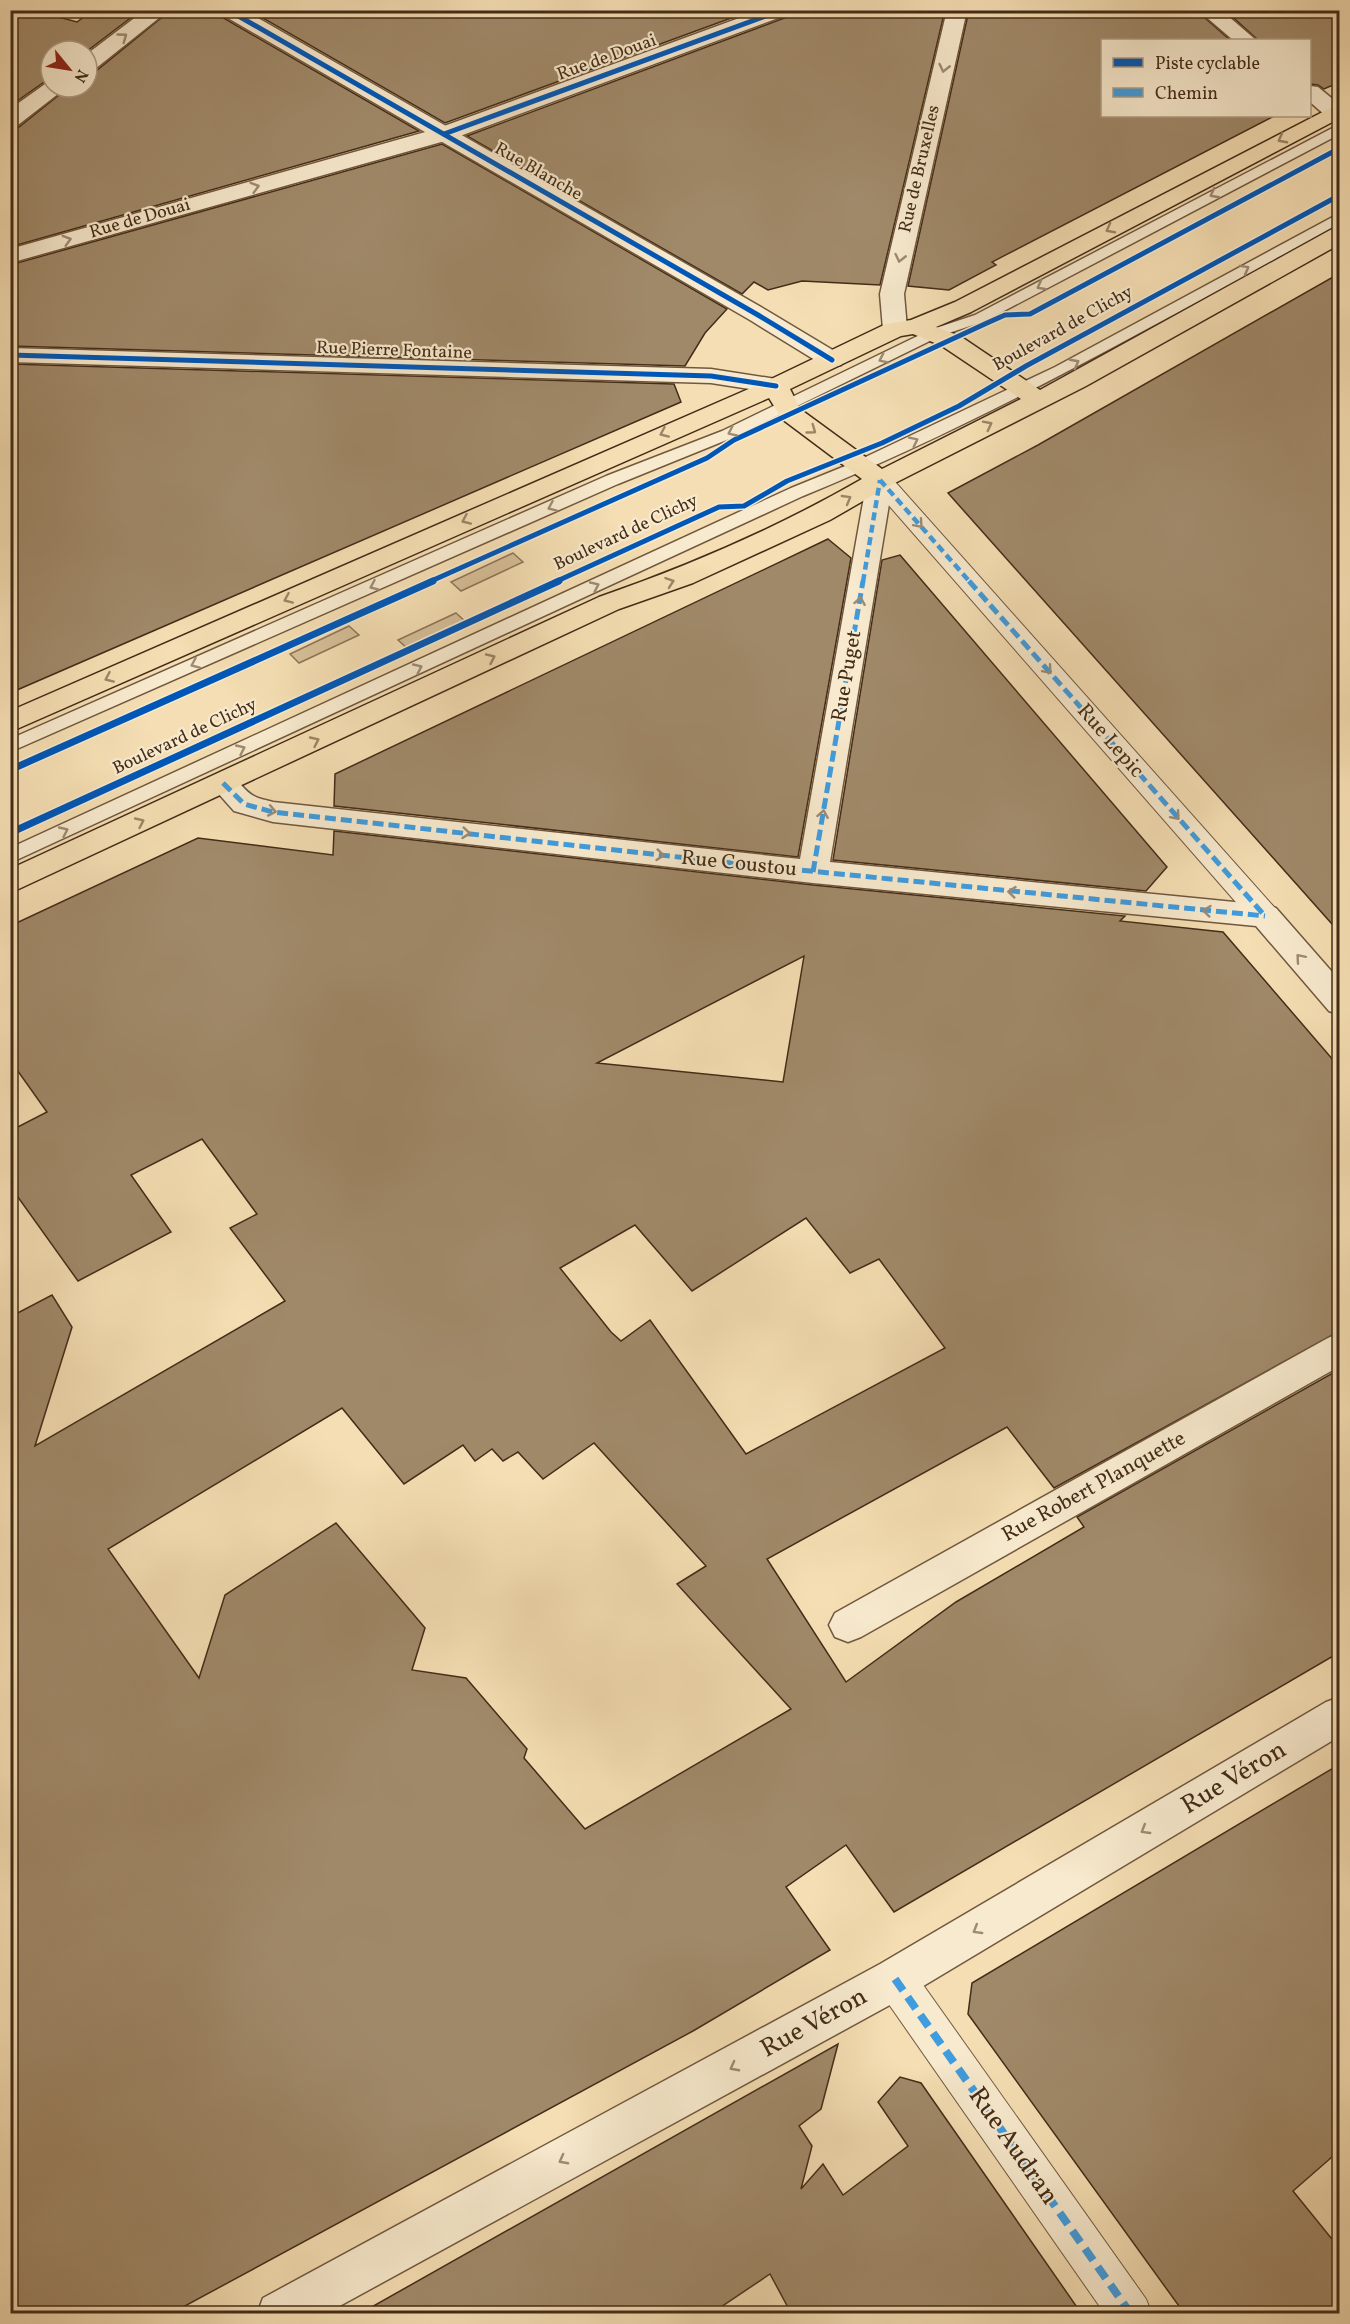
<svg xmlns="http://www.w3.org/2000/svg" width="1350" height="2324" viewBox="0 0 1350 2324" font-family="Vollkorn,serif">
<style>
.green{fill:#d7c099;stroke:#8d7658;stroke-width:1.5}
.building{fill:#a08969;stroke:#432c18;stroke-width:1.5;fill-rule:evenodd}
.lines{fill:none;stroke-linecap:round;stroke-linejoin:round}
.service-casing{stroke:#70583f;stroke-width:3}
.pedestrian-casing{stroke:#70583f;stroke-width:2}
.minor-casing{stroke:#70583f;stroke-width:3}
.tertiary-casing{stroke:#70583f;stroke-width:3}
.primary-casing{stroke:#432c18;stroke-width:3}
.service{fill:#f8eace;fill-rule:evenodd}
.pedestrian{fill:#f8eace;fill-rule:evenodd}
.minor{fill:#f8eace;fill-rule:evenodd}
.tertiary{fill:#f8eace;fill-rule:evenodd}
.primary{fill:#f5deb3;fill-rule:evenodd}
.quiet-far2{stroke:#3f9cdf;stroke-width:4.5;stroke-dasharray:8 4.5;stroke-linecap:butt}
.quiet-far1{stroke:#3f9cdf;stroke-width:5;stroke-dasharray:11 5;stroke-linecap:butt}
.quiet{stroke:#3f9cdf;stroke-width:8;stroke-dasharray:14 8;stroke-linecap:butt}
.cycleway-far1-casing{stroke:#f8eace;stroke-width:8}
.cycleway-casing{stroke:#f8eace;stroke-width:10}
.cycleway-far1{stroke:#0057b8;stroke-width:5}
.cycleway{stroke:#0057b8;stroke-width:7}
.oneway{stroke:#9e8b73}
.oneway2{stroke:#9c8566}
.labels{text-anchor:middle;dominant-baseline:central;stroke-width:4.5;stroke-linejoin:round;paint-order:stroke}
.far-street-label{font-size:18px;fill:#432c18;stroke:#f8eace}
.street-label{font-size:21px;fill:#432c18;stroke:#f8eace}
.near-street-label{font-size:26px;fill:#432c18;stroke:#f8eace}
</style>
<rect width="100%" height="100%" fill="#f5deb3"/>
<filter id="stains"><feTurbulence type="fractalNoise" baseFrequency=".00333" numOctaves="4"/><feColorMatrix values="0 0 0 0 .2 0 0 0 0 .09 0 0 0 0 .02 0 0 0 .5 -.17"/></filter>
<radialGradient id="worn" r=".72"><stop offset=".6" stop-color="#630" stop-opacity="0"/><stop offset="1" stop-color="#630" stop-opacity=".3"/></radialGradient>
<g class="green">
<polygon points="513,553 523,562 461,591 451,582"/>
<polygon points="456,613 466,622 408,649 398,640"/>
<polygon points="349,626 359,635 299,663 290,654"/>
</g>
<g class="building">
<polygon points="10,10 46,10 51,15 77,22 93,10 141,10 87,51 51,51 51,80 47,80 10,106"/>
<polygon points="171,10 216,10 220,16 419,131 10,247 10,128 19,127 69,87 87,87 87,72 96,71"/>
<polygon points="249,10 753,10 445,123"/>
<polygon points="794,10 945,10 880,285 802,281 768,290 754,282 742,294 467,136 790,16"/>
<polygon points="969,10 1196,10 1230,40 1102,40 1102,116 1274,116 992,262 996,265 949,290 908,286"/>
<polygon points="1225,10 1340,10 1340,82 1324,89 1318,85 1310,84 1310,40 1258,40"/>
<polygon points="442,144 727,309 705,333 685,366 10,346 10,265"/>
<polygon points="1340,273 1340,933 948,493 1038,445"/>
<polygon points="10,364 674,384 681,402 10,693"/>
<polygon points="828,539 851,558 798,857 334,806 335,774"/>
<polygon points="900,555 1167,867 1146,891 833,860 882,560"/>
<path d="M334 831 813 885 1125 916 1120 921 1223 932 1340 1068V1331L1054 1488 1007 1427 767 1559 846 1682 956 1602 1084 1527 1077 1517 1340 1369V1652L894 1912 846 1845 786 1887 830 1950 693 2031 172 2313H10V1317L52 1295 72 1327 35 1446 285 1301 230 1228 257 1214 202 1139 131 1175 171 1232 78 1281 10 1186V1131L47 1112 10 1060V926L198 838 333 855ZM804 956 783 1082 597 1063ZM806 1218 850 1273 879 1259 945 1348 746 1454 650 1320 621 1341 611 1332 560 1268 635 1225 692 1291ZM342 1408 404 1484 463 1445 475 1461 492 1449 503 1461 518 1452 543 1479 594 1443 706 1566 677 1584 791 1709 585 1829 524 1758 527 1749 466 1678 412 1670 425 1628 336 1523 225 1595 199 1678 108 1549Z"/>
<polygon points="1340,1764 1340,2150 1293,2191 1340,2249 1340,2313 1184,2313 968,2014 972,1983"/>
<polygon points="838,2044 821,2109 799,2126 812,2146 801,2189 823,2164 843,2195 908,2146 878,2102 900,2077 921,2083 1081,2313 791,2313 770,2274 712,2313 361,2313"/>
</g>
<g class="lines">
<defs>
<g id="service">
<polygon points="1340,124 1340,134 985,321 940,336 734,437 618,484 10,752 10,739 606,476 722,431 930,330 975,315"/>
<path d="M1340 213V223C1164 320 989 420 803 496L10 863V848L791 488 855 462 1055 367Z"/>
</g>
<g id="pedestrian">
<polygon points="880,472 889,475 1275,908 1279,916 1275,924 1265,927 1255,924 871,485 868,480 871,475"/>
<polygon points="895,1959 909,1965 1146,2299 1152,2314 1105,2314 881,1993 875,1979 881,1965"/>
</g>
<g id="minor">
<polygon points="145,10 169,10 95,69 87,70 87,54"/>
<polygon points="761,10 792,10 789,14 452,139 10,263 10,249 436,129"/>
<polygon points="947,10 967,10 904,294 907,329 904,334 895,336 886,334 883,329 880,294"/>
<polygon points="1198,10 1221,10 1256,40 1233,40"/>
<polygon points="48,82 51,82 51,87 67,87 18,125 10,126 10,109"/>
<polygon points="1310,86 1318,87 1340,105 1340,116 1326,116 1310,102"/>
<path d="M880 472 889 474 893 480 830 862 1265 905 1276 908 1340 981V1015L1329 1011 1256 926 813 883 273 822 234 811 209 783 213 776C238 768 236 786 254 796 259 799 267 800 273 802L800 859 867 480 871 474Z"/>
<polygon points="1340,1333 1340,1366 861,1637 848,1642 835,1637 829,1625 835,1613 1328,1338"/>
<polygon points="1340,1697 1340,1736 910,1994 325,2314 257,2314 263,2298 880,1964 1326,1702"/>
</g>
<g id="tertiary">
<polygon points="218,10 244,10 766,310 841,355 844,360 841,365 832,367 823,365 750,320 221,14"/>
<polygon points="10,348 711,369 776,379 785,381 788,386 785,391 776,393 711,383 10,362"/>
</g>
<path id="primary" d="M1340 103V118L971 312 936 327 960 336 1040 390 1332 229 1340 227V244L1086 386 889 486 830 520 693 583 619 609 10 893V869L599 597C691 565 779 527 862 479L782 419 769 398 10 732V711L767 381 886 324 911 320 955 302ZM913 334 942 346 1021 399 882 469 800 409 790 389 901 336Z"/>
</defs>
<use href="#service" class="service-casing"/>
<use href="#pedestrian" class="pedestrian-casing"/>
<use href="#minor" class="minor-casing"/>
<use href="#tertiary" class="tertiary-casing"/>
<use href="#primary" class="primary-casing"/>
<use href="#service" class="service"/>
<use href="#pedestrian" class="pedestrian"/>
<use href="#minor" class="minor"/>
<use href="#tertiary" class="tertiary"/>
<use href="#primary" class="primary"/>
<g class="quiet-far2">
<polyline points="880,480 970,582"/>
<polyline points="863,582 880,480"/>
</g>
<g class="quiet-far1">
<polyline points="969,581 1265,916"/>
<polyline points="223,783 244,804 273,812 759,866 1265,916"/>
<polyline points="813,872 863,581"/>
</g>
<polyline class="quiet" points="895,1979 1131,2314"/>
<defs>
<g id="cycleway-far1">
<polyline points="228,10 758,315 832,360"/>
<polyline points="444,134 782,10"/>
<polyline points="10,355 711,376 776,386"/>
<polyline points="429,582 707,458 734,440 987,323 1005,315 1030,314 1340,148"/>
<polyline points="555,582 719,507 744,506 787,481 882,443 959,406 1026,366 1340,195"/>
</g>
<g id="cycleway">
<polyline points="10,770 433,581"/>
<polyline points="10,833 559,581"/>
</g>
</defs>
<use href="#cycleway-far1" class="cycleway-far1-casing"/>
<use href="#cycleway" class="cycleway-casing"/>
<use href="#cycleway-far1" class="cycleway-far1"/>
<use href="#cycleway" class="cycleway"/>
</g>
<defs><path id="oneway-chevron" d="M-2-3.5L2.5 0L-2 3.5" fill="none" stroke-width="1.6" stroke-linecap="round" stroke-linejoin="round" transform="scale(1.5)"/></defs>
<g class="oneway">
<use href="#oneway-chevron" transform="translate(123 37) rotate(-36)"/>
<use href="#oneway-chevron" transform="translate(944 68) rotate(103)"/>
<use href="#oneway-chevron" transform="translate(255 187) rotate(-16)"/>
<use href="#oneway-chevron" transform="translate(1214 194) rotate(152)"/>
<use href="#oneway-chevron" transform="translate(67 240) rotate(-16)"/>
<use href="#oneway-chevron" transform="translate(900 258) rotate(103)"/>
<use href="#oneway-chevron" transform="translate(1245 269) rotate(-29)"/>
<use href="#oneway-chevron" transform="translate(1041 286) rotate(152)"/>
<use href="#oneway-chevron" transform="translate(883 359) rotate(154)"/>
<use href="#oneway-chevron" transform="translate(1075 363) rotate(-28)"/>
<use href="#oneway-chevron" transform="translate(732 432) rotate(155)"/>
<use href="#oneway-chevron" transform="translate(914 441) rotate(-26)"/>
<use href="#oneway-chevron" transform="translate(552 507) rotate(156)"/>
<use href="#oneway-chevron" transform="translate(919 524) rotate(49)"/>
<use href="#oneway-chevron" transform="translate(374 586) rotate(156)"/>
<use href="#oneway-chevron" transform="translate(595 586) rotate(-25)"/>
<use href="#oneway-chevron" transform="translate(860 601) rotate(-80)"/>
<use href="#oneway-chevron" transform="translate(195 664) rotate(156)"/>
<use href="#oneway-chevron" transform="translate(418 668) rotate(-25)"/>
<use href="#oneway-chevron" transform="translate(1048 670) rotate(49)"/>
<use href="#oneway-chevron" transform="translate(241 749) rotate(-25)"/>
<use href="#oneway-chevron" transform="translate(272 811) rotate(11)"/>
<use href="#oneway-chevron" transform="translate(823 814) rotate(-80)"/>
<use href="#oneway-chevron" transform="translate(1176 816) rotate(49)"/>
<use href="#oneway-chevron" transform="translate(64 831) rotate(-25)"/>
<use href="#oneway-chevron" transform="translate(466 833) rotate(6)"/>
<use href="#oneway-chevron" transform="translate(660 855) rotate(6)"/>
<use href="#oneway-chevron" transform="translate(1012 892) rotate(-174)"/>
<use href="#oneway-chevron" transform="translate(1207 911) rotate(-174)"/>
<use href="#oneway-chevron" transform="translate(1300 958) rotate(-131)"/>
<use href="#oneway-chevron" transform="translate(1145 1830) rotate(149)"/>
<use href="#oneway-chevron" transform="translate(977 1930) rotate(149)"/>
<use href="#oneway-chevron" transform="translate(734 2067) rotate(152)"/>
<use href="#oneway-chevron" transform="translate(563 2160) rotate(152)"/>
</g>
<g class="oneway2">
<use href="#oneway-chevron" transform="translate(1282 139) rotate(152)"/>
<use href="#oneway-chevron" transform="translate(1110 229) rotate(152)"/>
<use href="#oneway-chevron" transform="translate(988 425) rotate(-27)"/>
<use href="#oneway-chevron" transform="translate(812 430) rotate(36)"/>
<use href="#oneway-chevron" transform="translate(664 433) rotate(156)"/>
<use href="#oneway-chevron" transform="translate(847 499) rotate(-30)"/>
<use href="#oneway-chevron" transform="translate(466 520) rotate(156)"/>
<use href="#oneway-chevron" transform="translate(670 582) rotate(-19)"/>
<use href="#oneway-chevron" transform="translate(288 599) rotate(156)"/>
<use href="#oneway-chevron" transform="translate(491 658) rotate(-25)"/>
<use href="#oneway-chevron" transform="translate(109 678) rotate(156)"/>
<use href="#oneway-chevron" transform="translate(315 741) rotate(-25)"/>
<use href="#oneway-chevron" transform="translate(140 822) rotate(-25)"/>
</g>
<g class="labels">
<g class="far-street-label">
<text transform="translate(607 58) rotate(-20)">Rue de Douai</text>
<text transform="translate(920 169) rotate(-77)">Rue de Bruxelles</text>
<text transform="translate(538 172) rotate(30)">Rue Blanche</text>
<text transform="translate(140 219) rotate(-16)">Rue de Douai</text>
<text transform="translate(1063 329) rotate(-29)">Boulevard de Clichy</text>
<text transform="translate(394 351) rotate(2)">Rue Pierre Fontaine</text>
<text transform="translate(626 533) rotate(-25)">Boulevard de Clichy</text>
<text transform="translate(185 737) rotate(-25)">Boulevard de Clichy</text>
</g>
<g class="street-label">
<text transform="translate(847 676) rotate(-80)">Rue Puget</text>
<text transform="translate(1110 741) rotate(49)">Rue Lepic</text>
<text transform="translate(739 864) rotate(6)">Rue Coustou</text>
<text transform="translate(1094 1487) rotate(-29)">Rue Robert Planquette</text>
</g>
<g class="near-street-label">
<text transform="translate(1234 1778) rotate(-31)">Rue Véron</text>
<text transform="translate(814 2023) rotate(-29)">Rue Véron</text>
<text transform="translate(1013 2146) rotate(55)">Rue Audran</text>
</g>
</g>
<rect width="1350" height="2324" fill="none" stroke="#f5deb3" stroke-width="36"/>
<rect x="12" y="12" width="1326" height="2300" fill="none" stroke="#432c18" stroke-width="3"/>
<rect x="18" y="18" width="1314" height="2288" fill="none" stroke="#432c18" stroke-width="1.5"/>
<rect x="1101" y="39" width="210" height="78" fill="#f8eace" stroke="#b09e85" stroke-width="1.5"/>
<rect x="1113" y="58" width="30" height="9" fill="#0057b8" stroke="#b09e85" stroke-width="1.5"/>
<text x="1155" y="69" font-size="18" fill="#432c18">Piste cyclable</text>
<rect x="1113" y="88" width="30" height="9" fill="#3f9cdf" stroke="#b09e85" stroke-width="1.5"/>
<text x="1155" y="99" font-size="18" fill="#432c18">Chemin</text>
<g transform="translate(69 69) rotate(120)"><circle r="28" fill="#f8eace" stroke="#b09e85" stroke-width="1.5"/>
<path d="M0-4.5L10 22L0 15L-10 22Z" fill="#8f2418"/>
<text y="-9" font-size="16" font-weight="bold" text-anchor="middle" fill="#432c18">N</text>
</g>
<rect width="100%" height="100%" filter="url(#stains)"/>
<rect width="100%" height="100%" fill="url(#worn)"/>
</svg>
